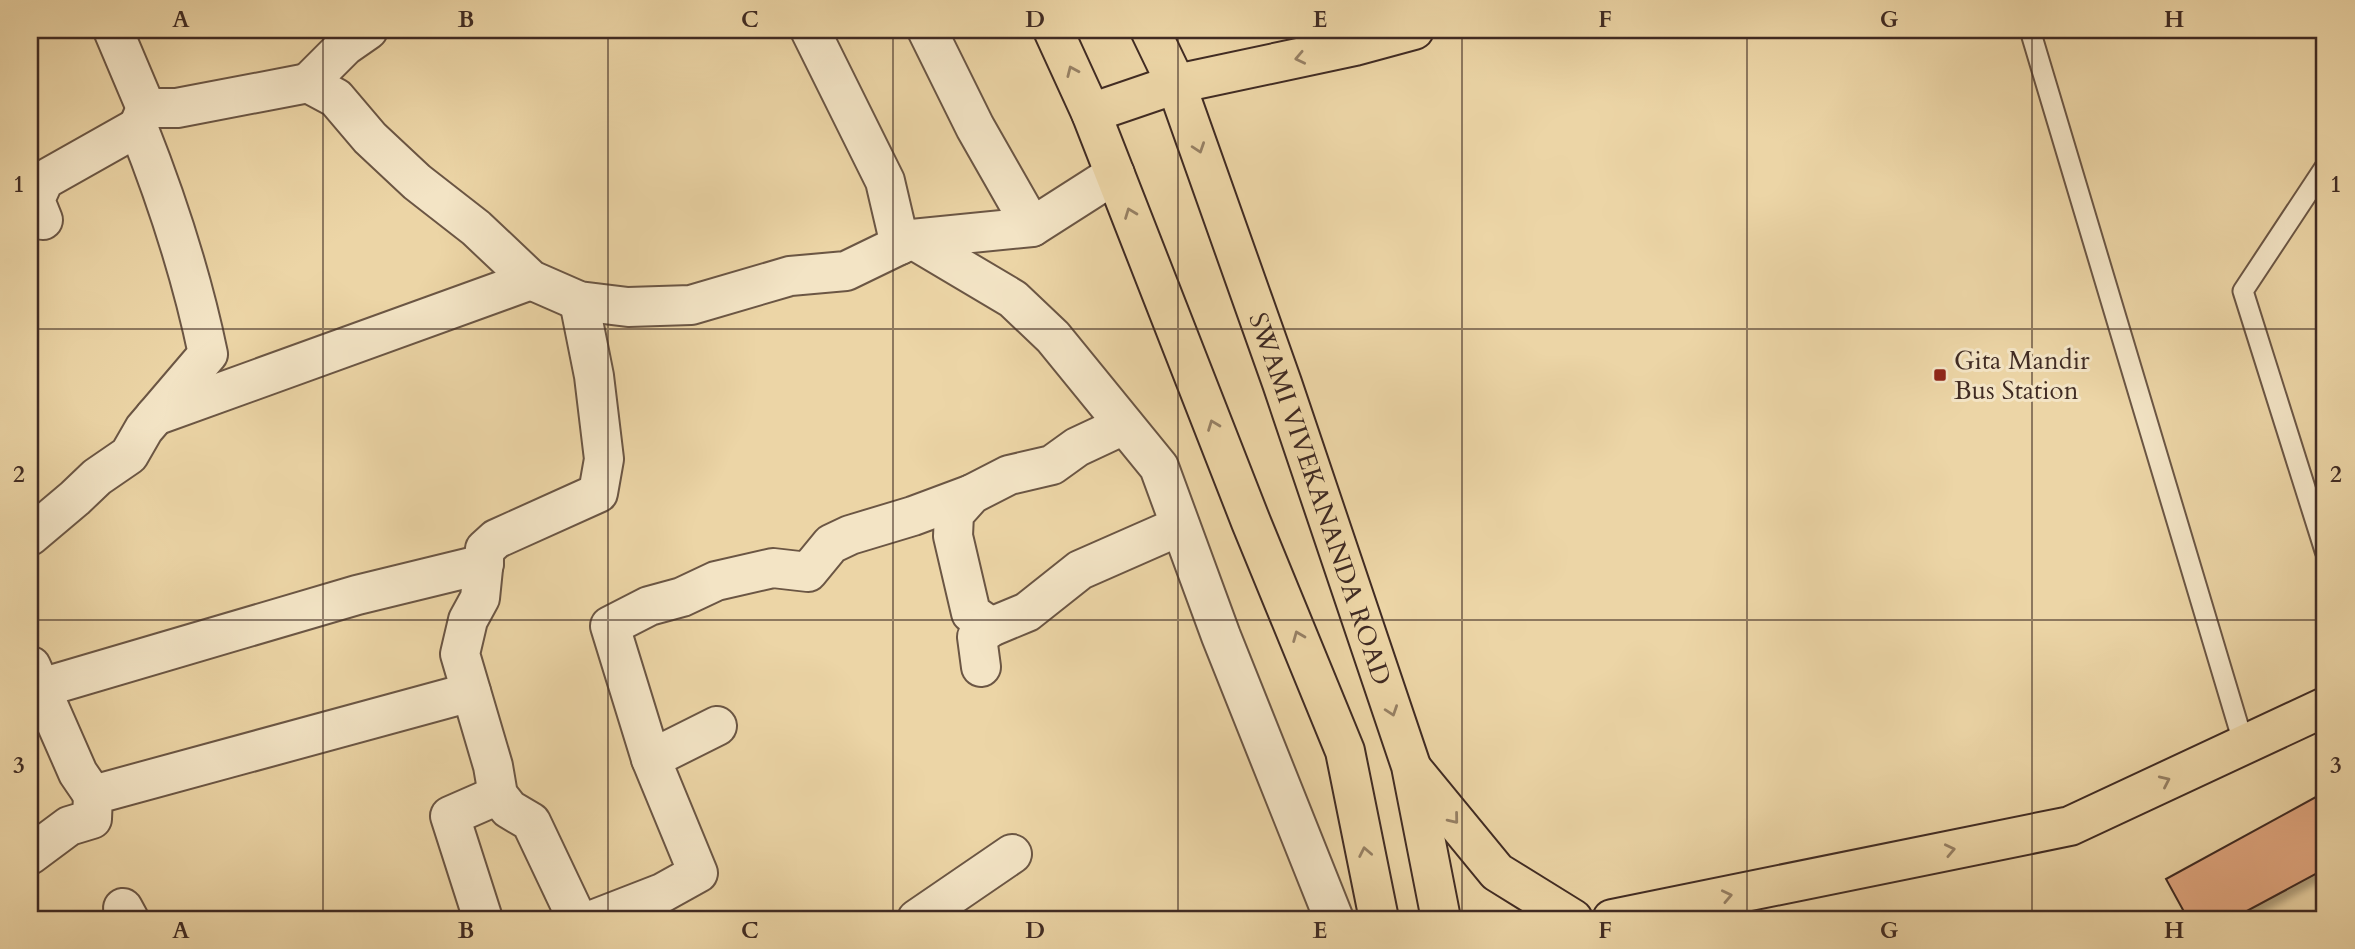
<svg xmlns="http://www.w3.org/2000/svg" width="2355" height="949" viewBox="0 0 2355 949" font-family="Cardo,serif">
<style>
.building{fill:#dfa57e;stroke:#402b23;stroke-width:2;filter:url(#shadow)}
.lines{fill:none;stroke-linecap:round;stroke-linejoin:round}
.lane-casing{stroke:#6b5644;stroke-width:23}
.street-casing{stroke:#6b5644;stroke-width:42}
.primary-casing{stroke:#402b23;stroke-width:42}
.lane{stroke:#f3e4c5;stroke-width:19}
.street{stroke:#f3e4c5;stroke-width:38}
.primary{stroke:#ecd5a6;stroke-width:38}
.oneway{stroke:#968064}
.grid{fill:none;stroke:#402b23;stroke-width:2;stroke-opacity:0.55}
.poi-dot{fill:#8f2418;stroke:#f3e4c5;stroke-width:2.5}
.labels{text-anchor:middle;dominant-baseline:central;stroke-width:6;stroke-linejoin:round;paint-order:stroke}
.poi-label{font-size:26px;fill:#402b23;stroke:#f3e4c5;text-anchor:start}
.street-label{font-size:26px;fill:#402b23;stroke:#f3e4c5}
.neatline{fill:none;stroke:#402b23;stroke-width:2.5}
.grid-label{font-size:23px;text-anchor:middle;font-weight:bold;fill:#402b23}
</style>
<defs>
<filter id="shadow"><feDropShadow dx="8" dy="4.5" stdDeviation="3.5" flood-color="#0004"/></filter>
</defs>
<rect width="100%" height="100%" fill="#ecd5a6"/>
<filter id="stains"><feTurbulence type="fractalNoise" baseFrequency=".00286" numOctaves="4"/><feColorMatrix values="0 0 0 0 .2 0 0 0 0 .09 0 0 0 0 .02 0 0 0 .5 -.17"/></filter>
<radialGradient id="worn" r=".72"><stop offset=".6" stop-color="#630" stop-opacity="0"/><stop offset="1" stop-color="#630" stop-opacity=".3"/></radialGradient>
<polygon class="building" points="2325,792 2325,869 2232,919 2188,919 2166,879"/>
<g class="lines">
<defs>
<g id="lane">
<polyline points="2030,30 2244,745"/>
<polyline points="2325,167 2243,291 2325,551"/>
</g>
<g id="street">
<polyline points="113,30 146,108 177,108 308,83 336,98 370,138 417,182 476,228 531,280 579,301 628,307 691,305 790,276 846,271 912,239 1032,227"/>
<polyline points="810,30 885,181 900,245"/>
<polyline points="927,30 975,127 1032,227 1115,174"/>
<polyline points="308,83 345,46 368,30"/>
<polyline points="43,220 35,200 44,180 138,127"/>
<polyline points="912,239 1013,299 1053,337 1159,467 1221,636 1334,919"/>
<polyline points="155,416 531,280"/>
<path d="M30 536 75 498 97 477 129 455 144 429 208 354C192 277 167 200 138 127L146 108"/>
<polyline points="991,627 971,613 953,536 954,514 972,494 1009,475 1052,465 1077,447 1124,425"/>
<polyline points="31,666 78,773 93,795"/>
<polyline points="981,667 977,637 991,627 1027,612 1080,570 1180,526"/>
<polyline points="41,688 357,595 484,564"/>
<polyline points="651,759 610,626 649,606 682,597 716,581 773,568 808,572 831,544 850,535 913,516 972,494"/>
<polyline points="30,855 69,826 92,819 93,795 471,692"/>
<polyline points="123,908 129,919"/>
<polyline points="483,919 450,816 498,795"/>
<polyline points="577,919 531,822 509,809 498,795 493,766 460,654 468,620 480,598 485,549 496,539 598,493 604,459 594,376 579,301"/>
<polyline points="595,919 662,893 698,873 651,759 717,726"/>
<polyline points="917,919 1012,854"/>
</g>
<g id="primary">
<polyline points="1053,30 1091,113 1251,522 1345,751 1379,919"/>
<path id="s1" d="M1150 30 1176 84 1282 383 1411 766 1441 919"/>
<polyline points="1091,113 1176,84 1355,46 1414,30"/>
<polyline points="1414,771 1497,872 1573,919"/>
<polyline points="1612,919 2070,826 2325,707"/>
</g>
</defs>
<use href="#lane" class="lane-casing"/>
<use href="#street" class="street-casing"/>
<use href="#primary" class="primary-casing"/>
<use href="#lane" class="lane"/>
<use href="#street" class="street"/>
<use href="#primary" class="primary"/>
</g>
<defs><path id="oneway-chevron" d="M-2-3.5L2.5 0L-2 3.5" fill="none" stroke-width="1.6" stroke-linecap="round" stroke-linejoin="round" transform="scale(1.75)"/></defs>
<g class="oneway">
<use href="#oneway-chevron" transform="translate(1300 58) rotate(168)"/>
<use href="#oneway-chevron" transform="translate(1072 71) rotate(-114)"/>
<use href="#oneway-chevron" transform="translate(1199 148) rotate(71)"/>
<use href="#oneway-chevron" transform="translate(1130 213) rotate(-111)"/>
<use href="#oneway-chevron" transform="translate(1213 425) rotate(-111)"/>
<use href="#oneway-chevron" transform="translate(1298 636) rotate(-112)"/>
<use href="#oneway-chevron" transform="translate(1392 711) rotate(71)"/>
<use href="#oneway-chevron" transform="translate(2165 781) rotate(-25)"/>
<use href="#oneway-chevron" transform="translate(1454 819) rotate(51)"/>
<use href="#oneway-chevron" transform="translate(1950 850) rotate(-12)"/>
<use href="#oneway-chevron" transform="translate(1365 852) rotate(-101)"/>
<use href="#oneway-chevron" transform="translate(1727 896) rotate(-12)"/>
</g>
<path class="grid" d="M323 30V919M608 30V919M893 30V919M1178 30V919M1462 30V919M1747 30V919M2032 30V919M30 329H2325M30 620H2325"/>
<rect class="poi-dot" x="1933" y="368" width="14" height="14" rx="3.5"/>
<g class="labels">
<g class="poi-label">
<text x="1954" y="360">Gita Mandir<tspan x="1954" dy="30">Bus Station</tspan></text>
</g>
<g class="street-label">
<text stroke="none"><textPath href="#s1" startOffset="499">SWAMI VIVEKANANDA ROAD</textPath></text>
</g>
</g>
<rect width="2355" height="949" fill="none" stroke="#ecd5a6" stroke-width="77"/>
<rect x="38" y="38" width="2278" height="873" class="neatline"/>
<g class="grid-label">
<text x="181" y="27">A</text>
<text x="466" y="27">B</text>
<text x="750" y="27">C</text>
<text x="1035" y="27">D</text>
<text x="1320" y="27">E</text>
<text x="1605" y="27">F</text>
<text x="1889" y="27">G</text>
<text x="2174" y="27">H</text>
<text x="19" y="192">1</text>
<text x="2336" y="192">1</text>
<text x="19" y="482">2</text>
<text x="2336" y="482">2</text>
<text x="19" y="773">3</text>
<text x="2336" y="773">3</text>
<text x="181" y="938">A</text>
<text x="466" y="938">B</text>
<text x="750" y="938">C</text>
<text x="1035" y="938">D</text>
<text x="1320" y="938">E</text>
<text x="1605" y="938">F</text>
<text x="1889" y="938">G</text>
<text x="2174" y="938">H</text>
</g>
<rect width="100%" height="100%" filter="url(#stains)"/>
<rect width="100%" height="100%" fill="url(#worn)"/>
</svg>
